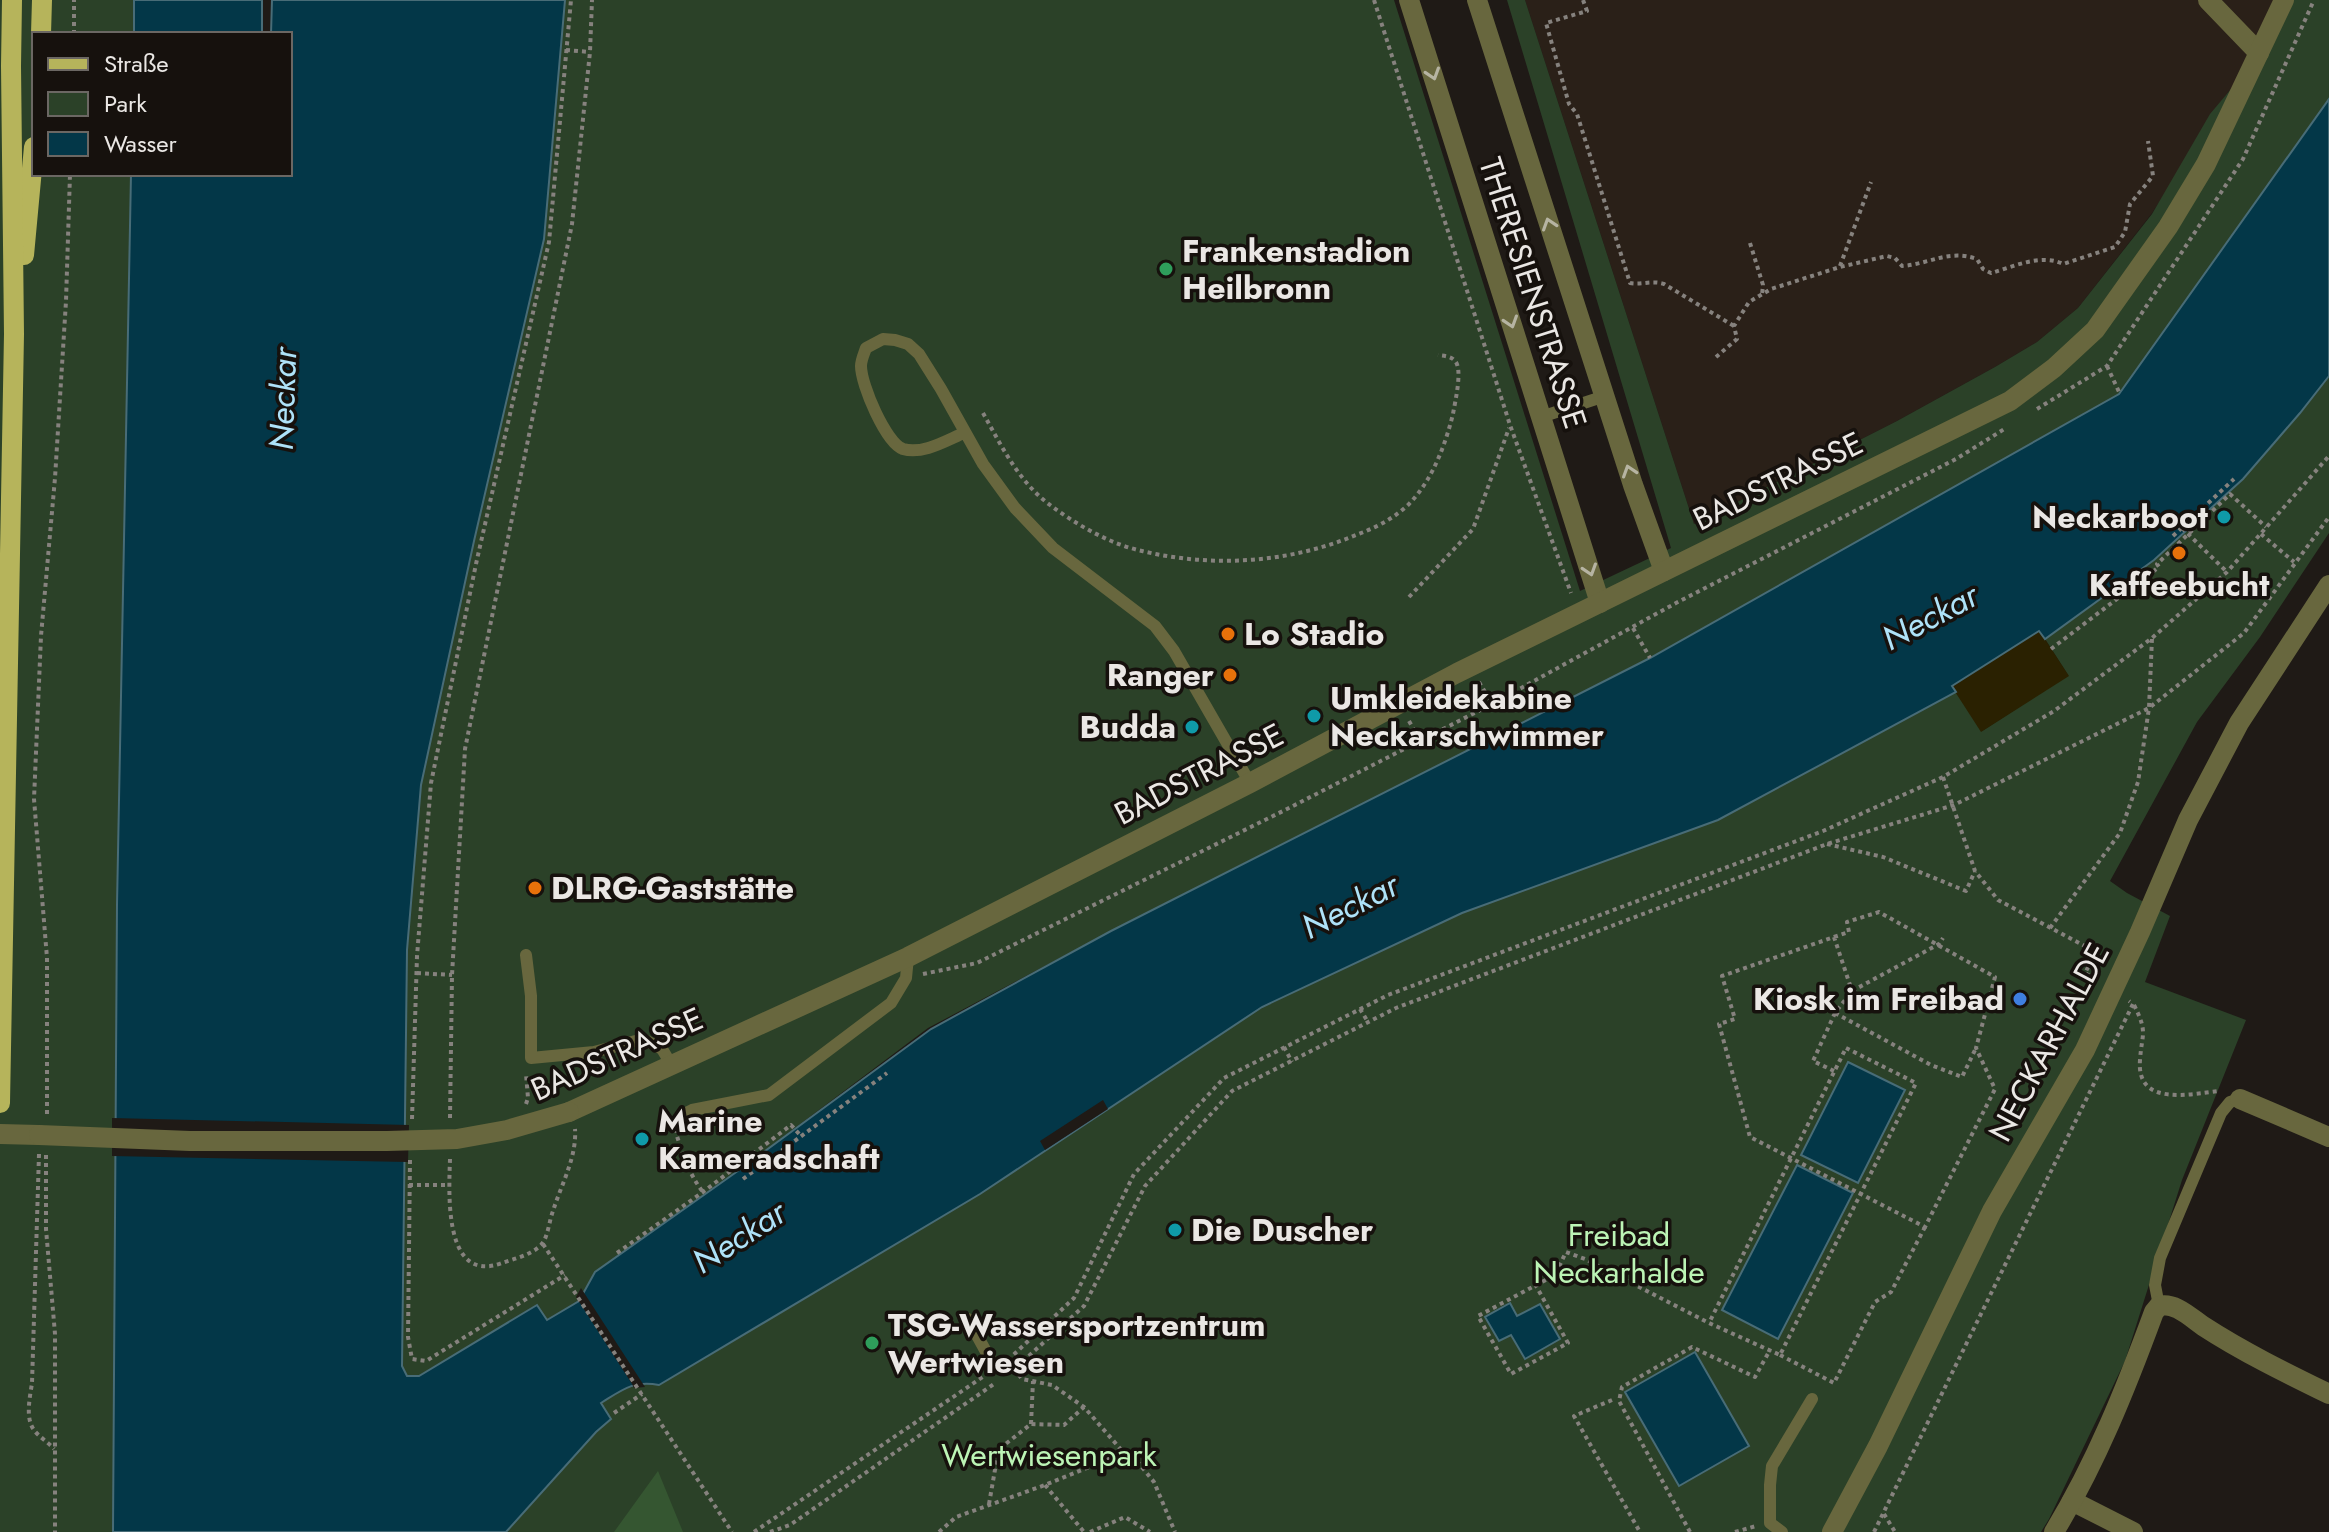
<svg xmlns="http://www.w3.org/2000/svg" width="2329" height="1532" viewBox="0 0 2329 1532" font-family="Jost,sans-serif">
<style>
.built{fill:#2a2018}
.green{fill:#2b4128}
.forest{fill:#355631}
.sand{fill:#2a2101}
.water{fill:#033748;stroke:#486c77;stroke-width:2}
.pier{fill:#1f1a16}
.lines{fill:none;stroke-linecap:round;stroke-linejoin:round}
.path{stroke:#86827e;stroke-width:4;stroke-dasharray:4 4;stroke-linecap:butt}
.service{stroke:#68673e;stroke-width:12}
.minor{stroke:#68673e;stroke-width:20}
.primary{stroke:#b6b45b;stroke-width:20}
.minor-bridge{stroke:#68673e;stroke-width:20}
.oneway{stroke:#b6b4a2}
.leisure-dot{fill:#2e9e5b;stroke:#16110d;stroke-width:3}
.culture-dot{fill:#0f9aa8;stroke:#16110d;stroke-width:3}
.food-dot{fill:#e8710a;stroke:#16110d;stroke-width:3}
.shop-dot{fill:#3f7fe0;stroke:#16110d;stroke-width:3}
.labels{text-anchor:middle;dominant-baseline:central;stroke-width:7;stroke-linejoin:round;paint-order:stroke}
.poi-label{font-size:32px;font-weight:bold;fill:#eae7e4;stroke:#16110d;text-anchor:start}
.street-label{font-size:32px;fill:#eae7e4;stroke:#16110d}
.park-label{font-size:32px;fill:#bcf4b5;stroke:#16110d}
.water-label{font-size:34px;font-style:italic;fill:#aee2f8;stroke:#16110d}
</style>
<rect width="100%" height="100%" fill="#1f1a16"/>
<polygon class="built" points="1525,0 2293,0 2152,213 2078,308 2037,342 1995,367 1897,421 1694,524"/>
<g class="green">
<polygon points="0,0 134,0 134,34 34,34 34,174 131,174 117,905 113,1532 0,1532"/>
<polygon points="565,0 1394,0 1580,591 1671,548 1507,0 1525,0 1694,524 1897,421 1995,367 2037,342 2078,308 2152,214 2210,114 2274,38 2293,0 2329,0 2329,99 2120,394 1650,658 1111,931 928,1028 735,1173 595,1272 579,1301 547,1320 537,1305 419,1376 406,1376 402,1366 407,950 421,785 474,541 544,239"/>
<polygon points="2329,376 2329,533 2260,637 2197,722 2110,881 2127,893 2170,916 2145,982 2246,1020 2182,1180 2125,1361 2049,1519 2041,1532 506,1532 596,1432 611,1419 601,1403 632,1384 647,1383 980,1194 1262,1007 1462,913 1718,820 1956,692 1982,731 2068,675 2045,639 2154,560 2300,413"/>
</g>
<polygon class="forest" points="658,1471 683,1532 614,1532"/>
<polygon class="sand" points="2039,630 2069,676 1981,732 1952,687"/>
<g class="water">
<rect x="134" y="0" width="128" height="34"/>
<path d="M272 0H565L544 239 474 541 421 785 407 950 402 1366 407 1376H419L537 1305 547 1320 579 1301 595 1272 735 1173 931 1029 1111 931 1650 658 2119 394 2329 99V376L2300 413 2243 479 2154 560 2045 639 2039 631 1952 686 1956 692 1718 820 1462 913 1262 1007 980 1194 659 1385C633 1380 622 1390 601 1403L611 1419 596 1432 506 1532H113L117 905 131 174H290V34H271Z"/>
<polygon points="1848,1062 1905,1090 1858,1183 1801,1155"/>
<polygon points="1797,1165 1853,1193 1778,1339 1722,1310"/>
<polygon points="1510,1303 1517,1316 1540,1304 1560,1339 1525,1359 1511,1335 1499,1341 1485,1317"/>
<polygon points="1695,1352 1749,1446 1679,1486 1625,1392"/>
</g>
<g class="pier">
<polygon points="1103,1100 1108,1109 1045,1150 1040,1141"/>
<polygon points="112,1118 409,1125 408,1162 112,1156"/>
<polygon points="581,1288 645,1387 634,1388 632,1384 576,1297"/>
</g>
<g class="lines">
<g class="path">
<polyline points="1374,0 1510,425 1571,593"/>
<path d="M1583 0 1587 11 1546 23 1569 104 1577 114 1630 283C1642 285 1652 280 1664 284L1734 326"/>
<polyline points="74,34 74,0"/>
<polyline points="566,50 590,52"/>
<polyline points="1750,243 1763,285 1762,295"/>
<polyline points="1840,266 1871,182"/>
<path d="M1716 357 1737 339 1734 326 1749 302 1771 289 1840 267 1887 256 1895 258 1902 266C1930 264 1948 249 1977 259L1983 269 1991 273C2013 267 2041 253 2063 264L2115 247 2125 232 2130 204 2153 176 2148 141"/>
<polyline points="2107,366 2120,394"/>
<polyline points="2037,409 2107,366 2243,159 2314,0"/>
<path d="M983 413C1002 447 1019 482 1050 505 1077 525 1110 544 1142 551 1213 568 1289 563 1356 535 1375 528 1393 519 1408 505 1432 481 1445 446 1453 414 1455 402 1463 369 1455 361 1451 356 1444 356 1438 355"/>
<polyline points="2182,528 2227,572"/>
<polyline points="2261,534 2294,562"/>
<polyline points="2173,536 2234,479"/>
<polyline points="1409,597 1473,529 1509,428"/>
<polyline points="1633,628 1650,658"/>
<polyline points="2051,649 2159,567 2157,564 2230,494 2266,527"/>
<polyline points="1479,682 1492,704"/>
<polyline points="1409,721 1420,740"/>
<polyline points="1943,777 1975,871 1998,900 2096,952 2085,973 2098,981"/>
<polyline points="1827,844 1883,857 1966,891 1975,871"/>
<polyline points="2050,928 2120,833 2138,782 2149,708 2152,638"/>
<polyline points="1834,937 1849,932 1847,922 1879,912 1995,977 1976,1048 1995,1089 1925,1227 1750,1137 1719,1024 1735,1019 1722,976 1834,937 1852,991"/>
<polyline points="417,973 452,975"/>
<polyline points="923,974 977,963 1287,809 1492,704 1676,603 1956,459 2006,428"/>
<path d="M2134 1005C2148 1033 2142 1032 2140 1060 2136 1107 2190 1094 2219 1091"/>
<polyline points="1360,1009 1368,1022"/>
<polyline points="1835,1013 1931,1065 1962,1077 1976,1048"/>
<polyline points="1284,1047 1292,1062"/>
<polygon points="1846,1048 1916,1083 1780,1355 1709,1323"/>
<polyline points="1834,1071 1813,1061 1835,1013 1852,991 1939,944 1943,938"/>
<polyline points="526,1104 528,1098 526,1074"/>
<polyline points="47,1114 47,958 34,799 41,636 55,478 66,301 70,174"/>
<polyline points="450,1118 452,975 465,749 572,224 590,52 592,0"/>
<polyline points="412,1119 417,956 431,783 476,564 549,242 571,0"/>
<path d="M677 1129 676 1133C683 1155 689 1174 703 1192"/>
<path d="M39 1154 32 1383C30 1397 25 1418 34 1430 39 1437 48 1442 54 1449"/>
<polyline points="46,1155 46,1229 55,1334 55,1532"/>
<path d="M450 1159C449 1192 443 1285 502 1263 514 1259 531 1255 541 1245 548 1238 549 1221 553 1211 561 1185 577 1157 575 1129"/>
<polyline points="410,1160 408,1337 412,1359 426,1361 565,1275"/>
<polyline points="743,1179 887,1073"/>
<polyline points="409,1185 449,1185"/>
<polyline points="543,1244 732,1532"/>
<polyline points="617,1253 703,1192 791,1125 801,1136"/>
<polyline points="1535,1284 1568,1343 1511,1374 1478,1316 1555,1275 1566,1252 1585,1259 1709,1323"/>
<polyline points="1780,1355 1834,1383 1875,1302 1891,1292 1925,1227"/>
<polyline points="1008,1360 1074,1298 1134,1174 1224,1078 1388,995 1823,831 1943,777 2054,711 2152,638 2227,572 2329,456"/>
<polyline points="1014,1368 1022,1379 1052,1385 1084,1407 1124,1453 1132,1455 1154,1482 1175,1532"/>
<polyline points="1011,1372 1084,1306 1145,1186 1232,1091 1396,1008 1827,844 1954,805 2149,708 2244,633 2329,517"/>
<polyline points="1612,1400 1574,1416 1640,1532"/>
<polyline points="614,1413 642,1394"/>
<polyline points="1031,1424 1033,1381"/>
<polyline points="1045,1485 1084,1532"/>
<polyline points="989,1504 996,1464 1003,1446 1031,1424 1064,1425 1084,1407"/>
<polyline points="1884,1514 1895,1532"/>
<polyline points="754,1532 984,1376"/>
<polyline points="770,1532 790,1525 994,1384"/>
<polyline points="939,1532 956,1517 1045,1485 1124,1453"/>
<polyline points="1090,1532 1125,1517 1150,1532"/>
<polyline points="1690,1532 1619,1401 1622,1387 1692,1347 1755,1377 1770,1350"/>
<polyline points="1735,1532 1756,1526"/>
<polyline points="1874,1532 2133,1004 2129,1001"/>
</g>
<g class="service">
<polyline points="1541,417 1605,396"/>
<path d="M964 433C947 440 923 455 903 449 886 443 861 385 861 366 861 360 864 354 866 348L883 339 895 340 908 344 919 354 941 389 983 464 1015 508 1053 548 1155 626 1174 651 1250 783"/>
<polyline points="526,955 531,996 531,1058 594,1052 643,1039 662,1049 671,1064"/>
<polyline points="680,1116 692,1110 769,1095 891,1003 906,978 908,957"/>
<polyline points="2159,1306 2155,1285 2160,1258 2221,1113 2230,1102 2240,1099"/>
<polyline points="968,1319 995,1368"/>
<polyline points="1782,1532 1770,1523 1770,1485 1772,1466 1812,1399"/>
</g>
<g class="minor">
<polyline points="1409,0 1600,603"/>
<polyline points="1477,0 1633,485 1664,571"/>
<polyline points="2208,0 2259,53"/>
<polyline points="2240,1099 2329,1137"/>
<polyline points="569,1112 908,957 1250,783 1457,673 2010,401 2054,368 2095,330 2168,227 2206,164 2284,0"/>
<polyline points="0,1134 39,1135"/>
<polyline points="2072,1501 2133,1532"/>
<polyline points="1832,1532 1878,1446 1992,1211 2085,1050 2140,932 2188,820 2239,723 2329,585"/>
<path d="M2054 1532C2096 1463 2126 1388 2154 1312L2159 1306C2175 1302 2190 1317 2203 1326 2243 1352 2286 1373 2329 1394"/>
</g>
<g class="primary">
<polyline points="41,34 42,0"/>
<polyline points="24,255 34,147"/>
<polyline points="0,1103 14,334 11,66 12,0"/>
</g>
<polyline class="minor-bridge" points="39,1135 190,1141 387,1141 457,1139 507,1130 569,1112"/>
</g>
<defs><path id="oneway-chevron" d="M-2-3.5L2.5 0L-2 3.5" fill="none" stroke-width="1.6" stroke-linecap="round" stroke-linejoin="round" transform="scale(2)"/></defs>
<g class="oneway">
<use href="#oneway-chevron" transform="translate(1433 74) rotate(72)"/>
<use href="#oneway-chevron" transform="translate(1549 224) rotate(-108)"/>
<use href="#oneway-chevron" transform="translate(1511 322) rotate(72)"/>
<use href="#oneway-chevron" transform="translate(1629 471) rotate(-108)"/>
<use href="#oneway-chevron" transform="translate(1590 570) rotate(72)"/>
</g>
<g class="leisure-dot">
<circle cx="1166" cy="269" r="8"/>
<circle cx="872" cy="1343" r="8"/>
</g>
<g class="culture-dot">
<circle cx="2224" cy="517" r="8"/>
<circle cx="1314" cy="716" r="8"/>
<circle cx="1192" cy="727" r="8"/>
<circle cx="642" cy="1139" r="8"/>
<circle cx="1175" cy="1230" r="8"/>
</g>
<g class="food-dot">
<circle cx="2179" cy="553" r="8"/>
<circle cx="1228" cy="634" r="8"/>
<circle cx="1230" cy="675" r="8"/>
<circle cx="535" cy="888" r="8"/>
</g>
<circle class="shop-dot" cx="2020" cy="999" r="8"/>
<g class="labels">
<g class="poi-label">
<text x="1182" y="251">Frankenstadion<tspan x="1182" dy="37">Heilbronn</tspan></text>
<text x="2208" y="517" text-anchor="end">Neckarboot</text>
<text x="2179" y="585" text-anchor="middle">Kaffeebucht</text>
<text x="1244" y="634">Lo Stadio</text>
<text x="1214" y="675" text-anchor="end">Ranger</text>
<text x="1330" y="698">Umkleidekabine<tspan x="1330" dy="37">Neckarschwimmer</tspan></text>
<text x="1176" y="727" text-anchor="end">Budda</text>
<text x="551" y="888">DLRG-Gaststätte</text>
<text x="2004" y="999" text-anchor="end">Kiosk im Freibad</text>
<text x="658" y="1121">Marine<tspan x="658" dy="37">Kameradschaft</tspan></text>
<text x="1191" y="1230">Die Duscher</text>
<text x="888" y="1325">TSG-Wassersportzentrum<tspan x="888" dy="37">Wertwiesen</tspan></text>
</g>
<g class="street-label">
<text transform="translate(1533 293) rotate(72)">THERESIENSTRASSE</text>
<text transform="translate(1778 481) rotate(-26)">BADSTRASSE</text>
<text transform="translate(1199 774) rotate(-27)">BADSTRASSE</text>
<text transform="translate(2049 1042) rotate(-62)">NECKARHALDE</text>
<text transform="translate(617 1054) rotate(-24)">BADSTRASSE</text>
</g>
<g class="park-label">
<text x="1619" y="1235">Freibad<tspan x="1619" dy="37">Neckarhalde</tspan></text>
<text x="1049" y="1455">Wertwiesenpark</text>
</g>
<g class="water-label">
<text transform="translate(283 399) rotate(-88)">Neckar</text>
<text transform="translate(1930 617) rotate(-28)">Neckar</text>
<text transform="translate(1350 906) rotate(-27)">Neckar</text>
<text transform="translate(739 1237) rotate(-33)">Neckar</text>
</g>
</g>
<rect x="32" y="32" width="260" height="144" fill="#16110d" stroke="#6b6763" stroke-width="2"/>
<rect x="48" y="58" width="40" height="12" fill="#b6b45b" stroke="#6b6763" stroke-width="2"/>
<text x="104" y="72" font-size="24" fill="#eae7e4">Straße</text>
<rect x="48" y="92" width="40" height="24" fill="#2b4128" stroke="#6b6763" stroke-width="2"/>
<text x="104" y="112" font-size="24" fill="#eae7e4">Park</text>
<rect x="48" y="132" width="40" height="24" fill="#033748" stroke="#6b6763" stroke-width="2"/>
<text x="104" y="152" font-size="24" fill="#eae7e4">Wasser</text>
</svg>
